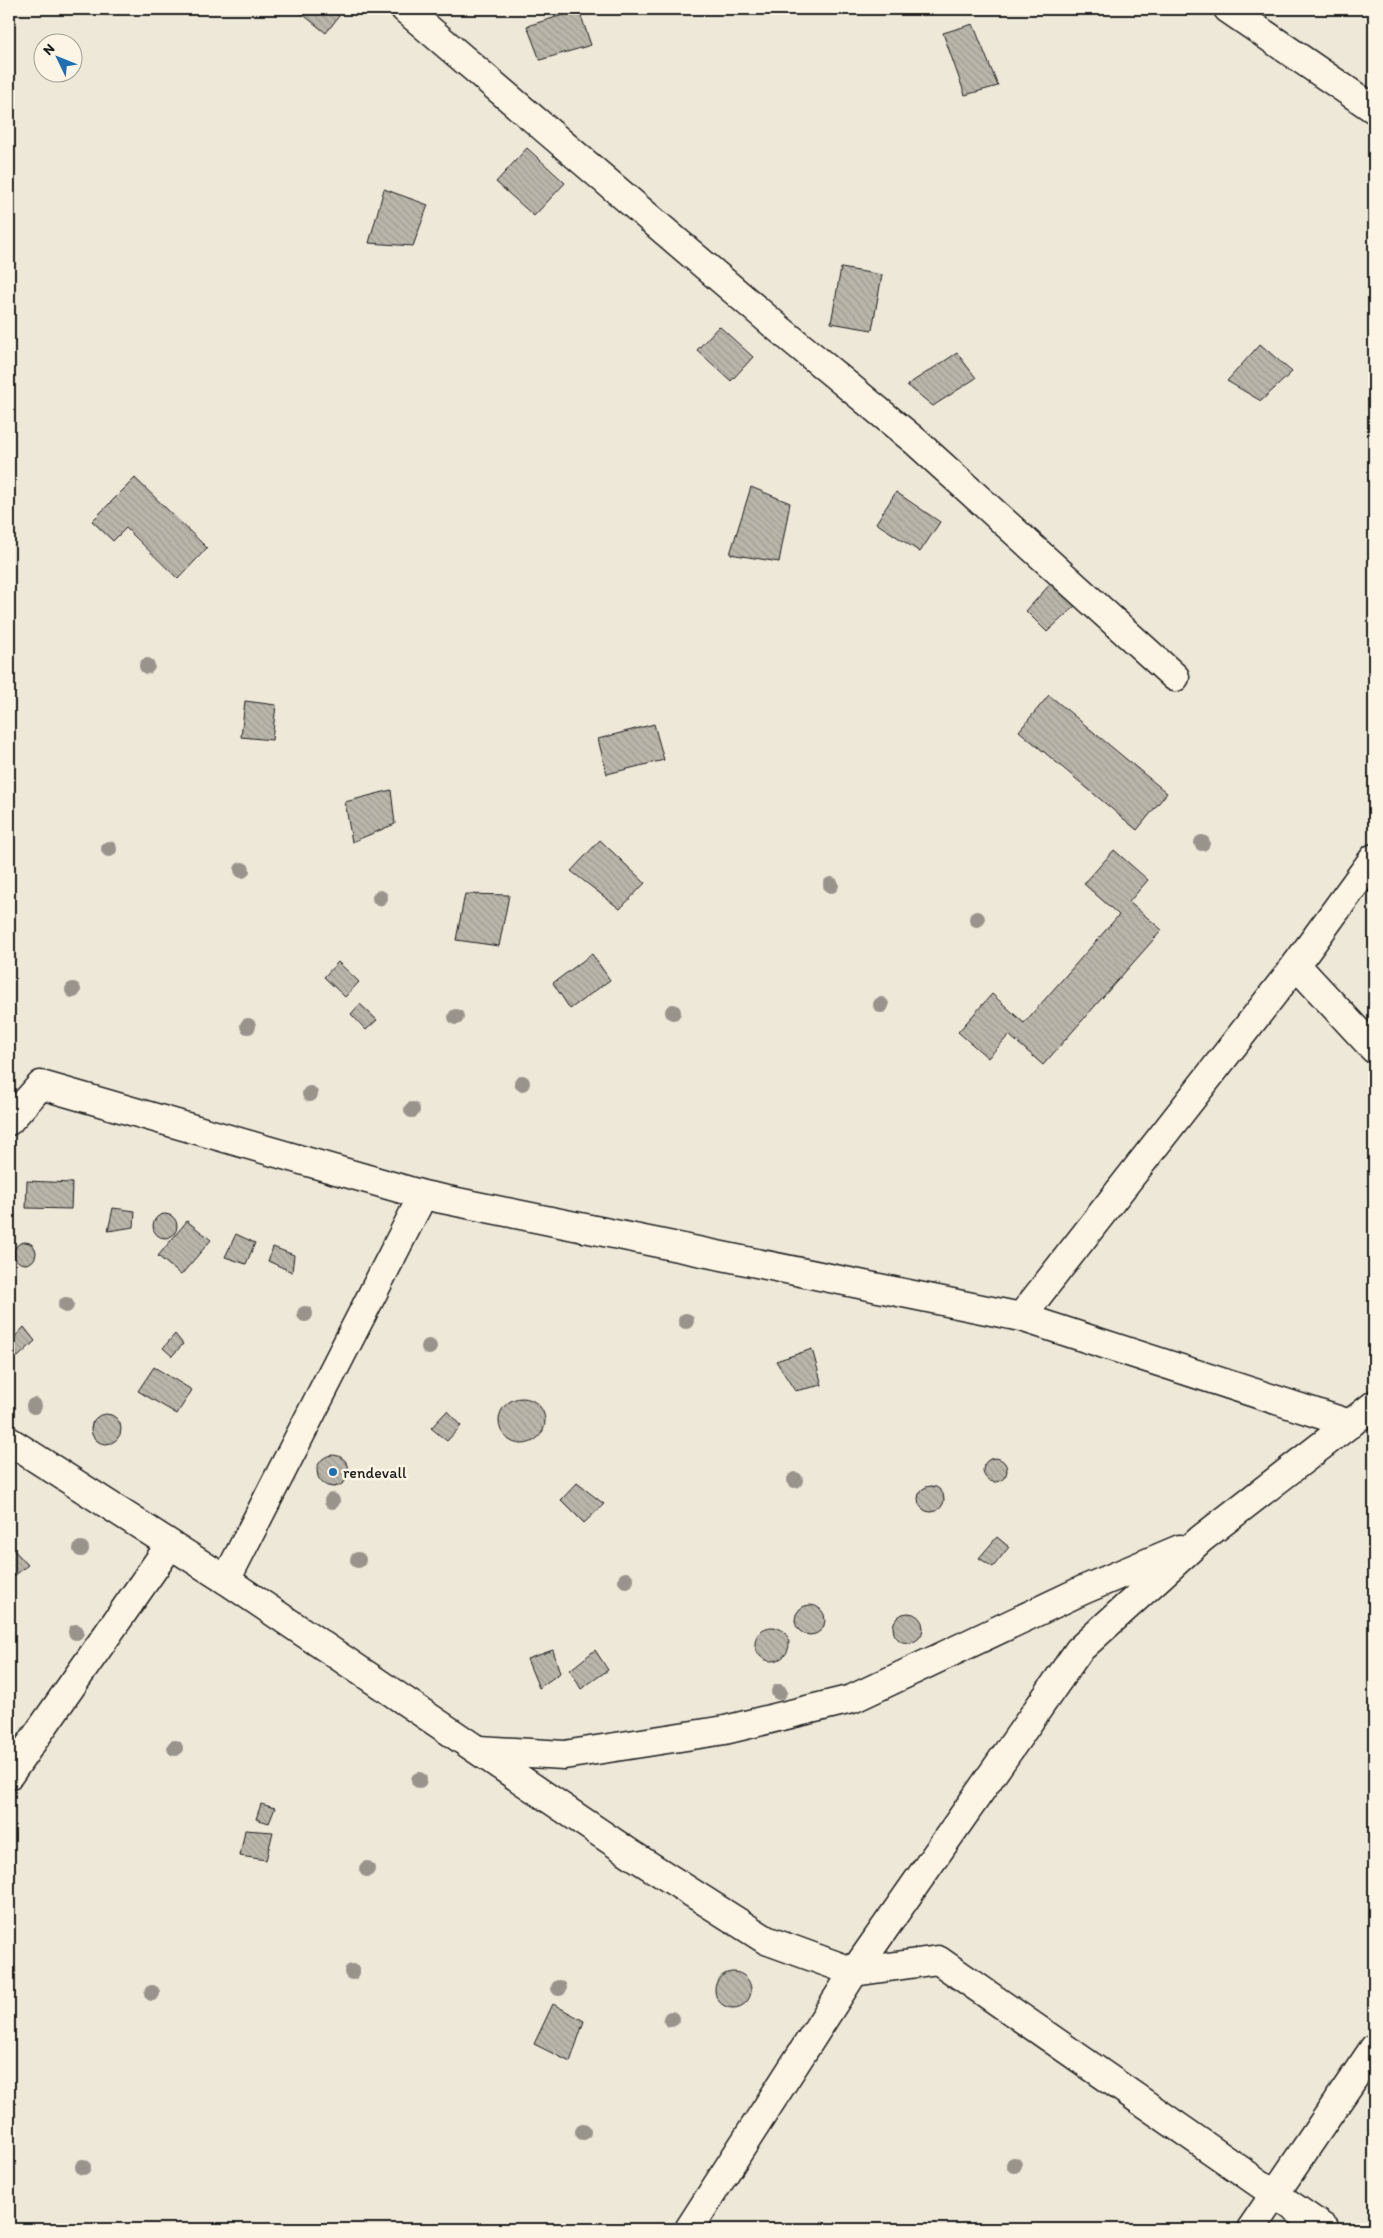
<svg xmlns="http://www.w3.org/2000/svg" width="1383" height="2238" viewBox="0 0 1383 2238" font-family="Itim,sans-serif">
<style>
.building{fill:url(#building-back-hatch);stroke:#1c1c1c}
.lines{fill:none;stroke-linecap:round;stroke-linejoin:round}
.street-casing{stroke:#1c1c1c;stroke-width:31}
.street{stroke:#fcf5e5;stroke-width:28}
.tree{fill:#98948b}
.poi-dot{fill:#1f6fb2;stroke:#fcf5e5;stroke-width:2}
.labels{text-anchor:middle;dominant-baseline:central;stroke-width:5;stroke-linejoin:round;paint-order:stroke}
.poi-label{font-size:16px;fill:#1c1c1c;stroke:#fcf5e5;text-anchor:start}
</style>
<defs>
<pattern id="building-back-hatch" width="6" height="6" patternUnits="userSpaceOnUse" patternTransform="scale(1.25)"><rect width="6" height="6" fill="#bab6aa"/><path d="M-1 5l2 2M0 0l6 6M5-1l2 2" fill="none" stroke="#9f9c92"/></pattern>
</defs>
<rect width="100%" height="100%" fill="#eee8d9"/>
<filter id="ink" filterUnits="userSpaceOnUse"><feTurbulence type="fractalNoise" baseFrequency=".02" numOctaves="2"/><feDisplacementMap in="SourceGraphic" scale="10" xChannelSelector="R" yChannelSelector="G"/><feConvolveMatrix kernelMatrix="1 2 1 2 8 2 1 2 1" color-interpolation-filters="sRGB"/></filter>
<g filter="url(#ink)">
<g class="building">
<polygon points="296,9 329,9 339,16 326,33"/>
<polygon points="579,10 591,45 540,60 527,26"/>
<polygon points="973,24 998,86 965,95 943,33"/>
<polygon points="527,148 565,183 534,216 496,182"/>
<polygon points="384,189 428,205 413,246 369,243"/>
<polygon points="841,268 882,275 872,330 831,323"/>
<polygon points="719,326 753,357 731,381 697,350"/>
<polygon points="1260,344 1292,372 1261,401 1227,381"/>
<polygon points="957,353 976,378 933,406 907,385"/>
<polygon points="135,478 207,548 178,579 126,528 113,541 92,521"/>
<polygon points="751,487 790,503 779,562 730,554"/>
<polygon points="896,492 940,522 920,552 876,523"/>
<polygon points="1053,581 1077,604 1047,632 1026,611"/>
<polygon points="1049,695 1167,793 1137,830 1019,731"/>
<polygon points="245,701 276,705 272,740 241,737"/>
<polygon points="654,724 664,760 607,774 598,739"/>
<polygon points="391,790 395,824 352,842 345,802"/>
<polygon points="600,840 645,883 620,909 571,871"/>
<polygon points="1114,850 1148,880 1129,902 1162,930 1043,1065 1009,1035 988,1058 958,1032 992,994 1024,1023 1119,915 1084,884"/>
<polygon points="465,894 509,895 499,946 456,940"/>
<polygon points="592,954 610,980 570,1009 553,983"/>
<polygon points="338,962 359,982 345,997 324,977"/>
<polygon points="360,1004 377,1020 366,1030 351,1014"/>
<polygon points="27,1181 72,1183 71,1209 26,1208"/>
<polygon points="113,1208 135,1211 134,1227 108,1231"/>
<circle cx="165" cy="1226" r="12"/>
<polygon points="187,1221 211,1240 181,1275 158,1256"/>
<polygon points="236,1234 255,1243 246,1264 225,1257"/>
<circle cx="25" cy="1253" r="11"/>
<polygon points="273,1247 294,1255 292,1272 268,1261"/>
<polygon points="24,1327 35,1341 18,1357 9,1346 9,1343"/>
<polygon points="175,1334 183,1344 172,1356 163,1348"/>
<polygon points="812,1349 822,1385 795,1391 776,1361"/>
<polygon points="154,1367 192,1390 177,1414 138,1391"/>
<circle cx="522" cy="1421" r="23"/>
<polygon points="447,1411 461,1426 447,1441 431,1428"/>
<circle cx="106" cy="1429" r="15"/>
<circle cx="333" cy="1471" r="16"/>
<circle cx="995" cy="1470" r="12"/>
<polygon points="577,1483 604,1504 584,1523 561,1500"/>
<circle cx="931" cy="1499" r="13"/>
<polygon points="997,1537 1009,1547 993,1567 979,1558"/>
<polygon points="13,1549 28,1565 9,1580 9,1553"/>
<circle cx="810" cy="1620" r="15"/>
<circle cx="908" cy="1628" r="15"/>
<circle cx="772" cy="1644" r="17"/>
<polygon points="553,1650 560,1673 539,1688 527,1659"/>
<polygon points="595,1650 608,1670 581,1689 570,1670"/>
<polygon points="261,1804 275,1808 269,1823 256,1819"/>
<polygon points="245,1830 273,1832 266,1860 240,1856"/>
<circle cx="733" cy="1990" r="18"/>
<polygon points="553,2004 584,2021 570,2062 534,2044"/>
</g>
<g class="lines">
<defs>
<g id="street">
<polyline points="405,9 778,328 915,441 1175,677"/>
<polyline points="1228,9 1374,109"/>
<polyline points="1296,965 1374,1049"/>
<polyline points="9,1121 41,1085 423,1195 1021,1317 1350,1424"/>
<polyline points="1021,1317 1296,965 1374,858"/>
<polyline points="9,1441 226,1580 631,1854 766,1940 854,1972 938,1960 1325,2229"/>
<polyline points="226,1580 423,1195"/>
<polyline points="479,1750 564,1755 725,1730 852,1699 1083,1590 1180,1549"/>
<polyline points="9,1775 170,1545"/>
<polyline points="689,2229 854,1972 1079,1650 1201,1539 1374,1405"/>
<polyline points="1251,2229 1374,2048"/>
</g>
</defs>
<use href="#street" class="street-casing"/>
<use href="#street" class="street"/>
</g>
<g class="tree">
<circle cx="147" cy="666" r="8"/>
<circle cx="1202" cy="843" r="8"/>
<circle cx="109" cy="849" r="8"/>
<circle cx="242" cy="870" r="8"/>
<circle cx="831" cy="885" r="8"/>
<circle cx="380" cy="898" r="8"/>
<circle cx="977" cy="919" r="8"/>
<circle cx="73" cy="990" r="8"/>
<circle cx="881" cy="1005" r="8"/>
<circle cx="673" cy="1012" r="8"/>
<circle cx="456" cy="1017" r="8"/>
<circle cx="248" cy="1026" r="8"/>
<circle cx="522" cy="1083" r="8"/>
<circle cx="310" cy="1094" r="8"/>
<circle cx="412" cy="1110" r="8"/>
<circle cx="66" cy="1305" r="8"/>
<circle cx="305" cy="1314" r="8"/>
<circle cx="686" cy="1321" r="8"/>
<circle cx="429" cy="1347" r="8"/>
<circle cx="34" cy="1406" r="8"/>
<circle cx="795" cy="1480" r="8"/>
<circle cx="332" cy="1501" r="8"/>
<circle cx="81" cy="1549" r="8"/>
<circle cx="358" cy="1560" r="8"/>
<circle cx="626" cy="1580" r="8"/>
<circle cx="76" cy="1632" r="8"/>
<circle cx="779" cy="1692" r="8"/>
<circle cx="175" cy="1748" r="8"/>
<circle cx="419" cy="1780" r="8"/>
<circle cx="367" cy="1869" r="8"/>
<circle cx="352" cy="1972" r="8"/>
<circle cx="559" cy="1988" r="8"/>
<circle cx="152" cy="1993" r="8"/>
<circle cx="671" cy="2019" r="8"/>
<circle cx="583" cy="2132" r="8"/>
<circle cx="1014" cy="2165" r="8"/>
<circle cx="83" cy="2167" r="8"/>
</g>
</g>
<circle class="poi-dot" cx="333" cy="1472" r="5"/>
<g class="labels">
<g class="poi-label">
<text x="343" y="1472">rendevall</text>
</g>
</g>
<rect width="1383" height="2238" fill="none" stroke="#fcf5e5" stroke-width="30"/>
<rect x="15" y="15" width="1353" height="2208" fill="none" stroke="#1c1c1c" stroke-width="2" filter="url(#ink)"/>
<g transform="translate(58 58) rotate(313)"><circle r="24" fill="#fcf5e5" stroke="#a29e95"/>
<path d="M0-4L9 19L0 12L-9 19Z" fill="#1f6fb2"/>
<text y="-8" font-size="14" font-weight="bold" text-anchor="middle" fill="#1c1c1c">N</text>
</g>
</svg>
